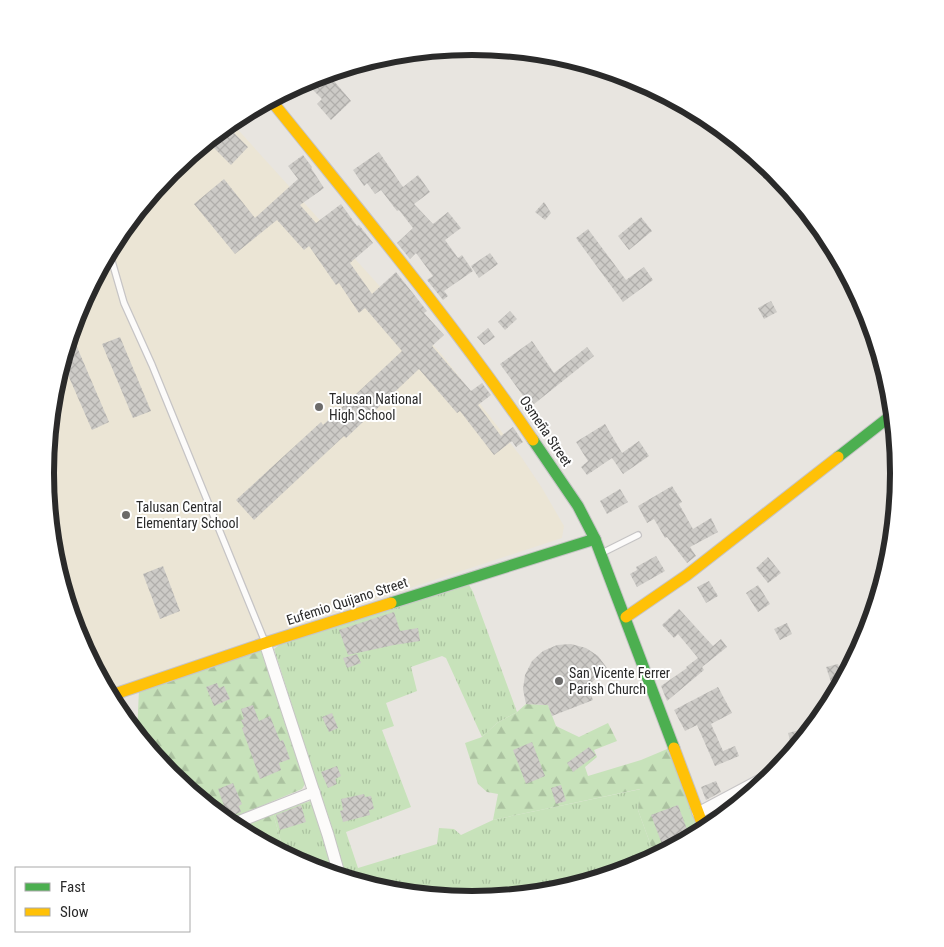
<svg xmlns="http://www.w3.org/2000/svg" width="944" height="947" viewBox="0 0 944 947" font-family="'Roboto Condensed',sans-serif">
<style>
.education{fill:#ebe5d5}
.grass{fill:url(#grass-tufts)}
.forest{fill:url(#forest-firs)}
.building{fill:url(#building-cross-hatch)}
.lines{fill:none;stroke-linecap:round;stroke-linejoin:round}
.lane-casing{stroke:#c6c4c5;stroke-width:8}
.street-casing{stroke:#c6c4c5;stroke-width:13}
.fast-casing{stroke:#c6c4c5;stroke-width:13}
.slow-casing{stroke:#c6c4c5;stroke-width:13}
.lane{stroke:#fcfbfa;stroke-width:5.5}
.street{stroke:#fcfbfa;stroke-width:11}
.fast{stroke:#4caf50;stroke-width:11}
.slow{stroke:#ffc107;stroke-width:11}
.poi-dot{fill:#6c6b6a;stroke:#fff;stroke-width:2}
.labels{text-anchor:middle;dominant-baseline:central;stroke-width:4;stroke-linejoin:round;paint-order:stroke}
.poi-label{font-size:14px;fill:#2a2a2a;stroke:#fff;text-anchor:start}
.street-label{font-size:14px;fill:#2a2a2a;stroke:#fff}
.rim{fill:none;stroke:#2a2a2a;stroke-width:6}
</style>
<defs>
<pattern id="grass-tufts" width="24" height="20" patternUnits="userSpaceOnUse" patternTransform="scale(1.25)"><rect width="24" height="20" fill="#c7e2ba"/><path d="M3 7l-1-3M5 7V3M7 7l1-3M15 17l-1-3M17 17v-4M19 17l1-3" fill="none" stroke="#abc2a0"/></pattern>
<pattern id="forest-firs" width="22" height="20" patternUnits="userSpaceOnUse" patternTransform="scale(1.25)"><rect width="22" height="20" fill="#c7e2ba"/><path d="M5 1l3.5 6h-7zM16 11l3.5 6h-7z" fill="#abc2a0"/></pattern>
<pattern id="building-cross-hatch" width="8" height="8" patternUnits="userSpaceOnUse" patternTransform="scale(1.25)"><rect width="8" height="8" fill="#cdcbc7"/><path d="M0 0l8 8M0 8l8-8" fill="none" stroke="#b0aeab"/></pattern>
</defs>
<rect width="100%" height="100%" fill="#e8e5e0"/>
<polygon class="education" points="231,122 443,356 522,458 542,488 564,526 562,538 255,639 106,690 77,637 53,557 45,474 53,390 78,310 117,236 170,171"/>
<g class="grass">
<polygon points="469,585 473,592 517,712 497,723 482,737 446,658 442,656 411,667 417,691 386,703 394,726 382,730 411,807 346,832 358,868 437,844 439,828 454,829 461,835 493,820 641,789 638,810 655,857 635,868 555,892 472,900 388,892 347,880 274,649 283,642"/>
<polygon points="313,800 332,863 311,869 285,856 273,813"/>
</g>
<g class="forest">
<polygon points="256,648 264,652 305,784 302,789 225,821 170,775 137,735 139,689"/>
<polygon points="526,704 548,705 556,726 579,737 608,723 617,741 594,750 597,757 585,767 588,776 641,760 672,747 702,832 655,857 638,810 640,789 493,820 498,794 487,792 478,784 465,743 482,737 497,723 517,712"/>
<polygon points="273,813 285,856 235,828"/>
</g>
<g class="building">
<polygon points="349,67 334,81 351,101 331,120 317,104 322,99 304,81"/>
<polygon points="259,106 262,110 234,133 248,147 231,165 207,141 235,118"/>
<polygon points="379,152 403,187 418,175 430,192 414,204 433,224 448,212 461,228 445,240 458,258 462,255 473,271 444,291 448,296 443,300 427,280 433,276 416,253 410,259 397,243 413,228 399,210 397,211 381,190 375,194 367,183 364,186 353,170"/>
<polygon points="303,155 312,167 311,168 324,188 300,205 316,223 341,204 357,226 359,225 373,243 350,263 372,294 396,272 427,311 424,313 444,335 432,346 471,391 482,383 491,395 478,405 501,436 513,427 523,442 516,447 512,441 494,455 460,411 457,413 419,369 346,438 344,436 254,520 236,500 321,422 323,425 402,351 365,308 359,313 339,283 336,285 309,246 304,250 277,220 235,254 194,204 224,179 255,218 298,179 288,166"/>
<polygon points="544,202 551,213 545,220 535,212"/>
<polygon points="641,217 652,231 629,250 618,236"/>
<polygon points="588,229 626,280 644,267 653,280 623,302 576,238"/>
<polygon points="490,253 498,264 479,278 471,266"/>
<polygon points="771,301 777,312 764,319 758,308"/>
<polygon points="510,311 517,319 505,330 498,322"/>
<polygon points="488,328 495,337 484,345 477,337"/>
<polygon points="71,333 109,422 92,430 62,361"/>
<polygon points="120,337 151,411 133,418 102,344"/>
<polygon points="532,341 554,373 587,347 594,356 534,404 526,395 524,397 500,364"/>
<polygon points="605,424 622,453 639,441 649,456 623,474 612,458 587,475 581,467 588,461 576,442"/>
<polygon points="672,486 682,502 679,504 693,529 711,518 718,532 690,547 696,556 687,563 667,537 665,538 654,519 647,523 638,506"/>
<polygon points="620,489 628,502 607,514 600,501"/>
<polygon points="656,556 665,571 637,587 630,574 637,570 636,567"/>
<polygon points="768,557 781,573 768,583 756,568"/>
<polygon points="163,566 180,611 160,619 143,574"/>
<polygon points="709,581 718,596 706,603 697,587"/>
<polygon points="758,585 770,604 758,612 746,593"/>
<polygon points="679,609 713,646 721,639 727,647 702,667 704,670 667,701 661,686 687,668 686,667 698,658 678,634 674,638 662,625"/>
<polygon points="394,612 400,631 418,628 420,641 394,645 348,655 339,630"/>
<polygon points="787,623 792,634 780,640 774,629"/>
<polygon points="571,644 586,648 598,656 607,668 588,686 593,700 552,716 548,705 526,704 523,689 525,675 532,661 543,651 557,645"/>
<polygon points="357,654 361,663 347,668 343,658"/>
<polygon points="838,664 843,678 831,682 826,667"/>
<polygon points="217,683 219,688 224,686 230,699 214,706 206,687"/>
<polygon points="718,687 732,713 711,724 723,751 735,746 739,756 715,766 697,725 685,731 674,710"/>
<polygon points="253,705 259,721 270,716 280,741 283,740 290,759 279,763 281,770 260,779 242,728 244,727 241,720 244,719 241,709"/>
<polygon points="332,713 338,728 329,732 322,717"/>
<polygon points="803,729 805,737 793,752 788,733"/>
<polygon points="532,742 545,776 526,784 513,750"/>
<polygon points="589,747 596,755 573,772 567,763"/>
<polygon points="337,766 341,776 335,779 337,784 328,788 321,772"/>
<polygon points="716,781 721,792 706,800 701,787"/>
<polygon points="233,783 242,804 239,806 241,812 232,816 229,809 226,811 218,789"/>
<polygon points="561,785 566,801 556,804 551,788"/>
<polygon points="364,794 365,797 371,796 374,809 369,810 370,815 343,822 340,811 343,810 341,799"/>
<polygon points="301,805 306,822 280,830 276,815"/>
<polygon points="678,805 688,832 686,833 689,840 665,852 651,815"/>
</g>
<g class="lines">
<defs>
<g id="lane">
<polyline points="109,251 124,303 152,365 265,642"/>
<polyline points="602,553 638,535"/>
</g>
<g id="street">
<polyline points="265,643 328,835 340,877"/>
<polyline points="698,813 777,771"/>
<polyline points="230,825 314,792"/>
</g>
<g id="fast">
<polyline points="533,440 578,506 595,539 674,748"/>
<polyline points="838,457 893,414"/>
<polyline points="391,603 595,539"/>
</g>
<g id="slow">
<path d="M270 99C360 211 452 321 533 440"/>
<polyline points="626,617 687,575 838,457"/>
<polyline points="109,696 265,643 391,603"/>
<polyline points="674,748 705,831"/>
</g>
</defs>
<use href="#lane" class="lane-casing"/>
<use href="#street" class="street-casing"/>
<use href="#fast" class="fast-casing"/>
<use href="#slow" class="slow-casing"/>
<use href="#lane" class="lane"/>
<use href="#street" class="street"/>
<use href="#fast" class="fast"/>
<use href="#slow" class="slow"/>
</g>
<g class="poi-dot">
<circle cx="319" cy="407" r="5"/>
<circle cx="126" cy="515" r="5"/>
<circle cx="559" cy="681" r="5"/>
</g>
<g class="labels">
<g class="poi-label">
<text x="329" y="399">Talusan National<tspan x="329" dy="16">High School</tspan></text>
<text x="136" y="507">Talusan Central<tspan x="136" dy="16">Elementary School</tspan></text>
<text x="569" y="673">San Vicente Ferrer<tspan x="569" dy="16">Parish Church</tspan></text>
</g>
<g class="street-label">
<text transform="translate(546 431) rotate(56)">Osmeña Street</text>
<text transform="translate(347 601) rotate(-18)">Eufemio Quijano Street</text>
</g>
</g>
<path d="M0 0H944V947H0ZM54 473a418 418 0 1 1 836 0a418 418 0 1 1-836 0Z" fill="#fff" fill-rule="evenodd"/>
<path class="rim" d="M54 473a418 418 0 1 1 836 0a418 418 0 1 1-836 0Z"/>
<rect x="15" y="867" width="175" height="65" fill="#ffffff" stroke="#aaaaaa"/>
<rect x="25" y="883" width="25" height="8" fill="#4caf50" stroke="#aaaaaa"/>
<text x="60" y="892" font-size="15" fill="#2a2a2a">Fast</text>
<rect x="25" y="908" width="25" height="8" fill="#ffc107" stroke="#aaaaaa"/>
<text x="60" y="917" font-size="15" fill="#2a2a2a">Slow</text>
</svg>
